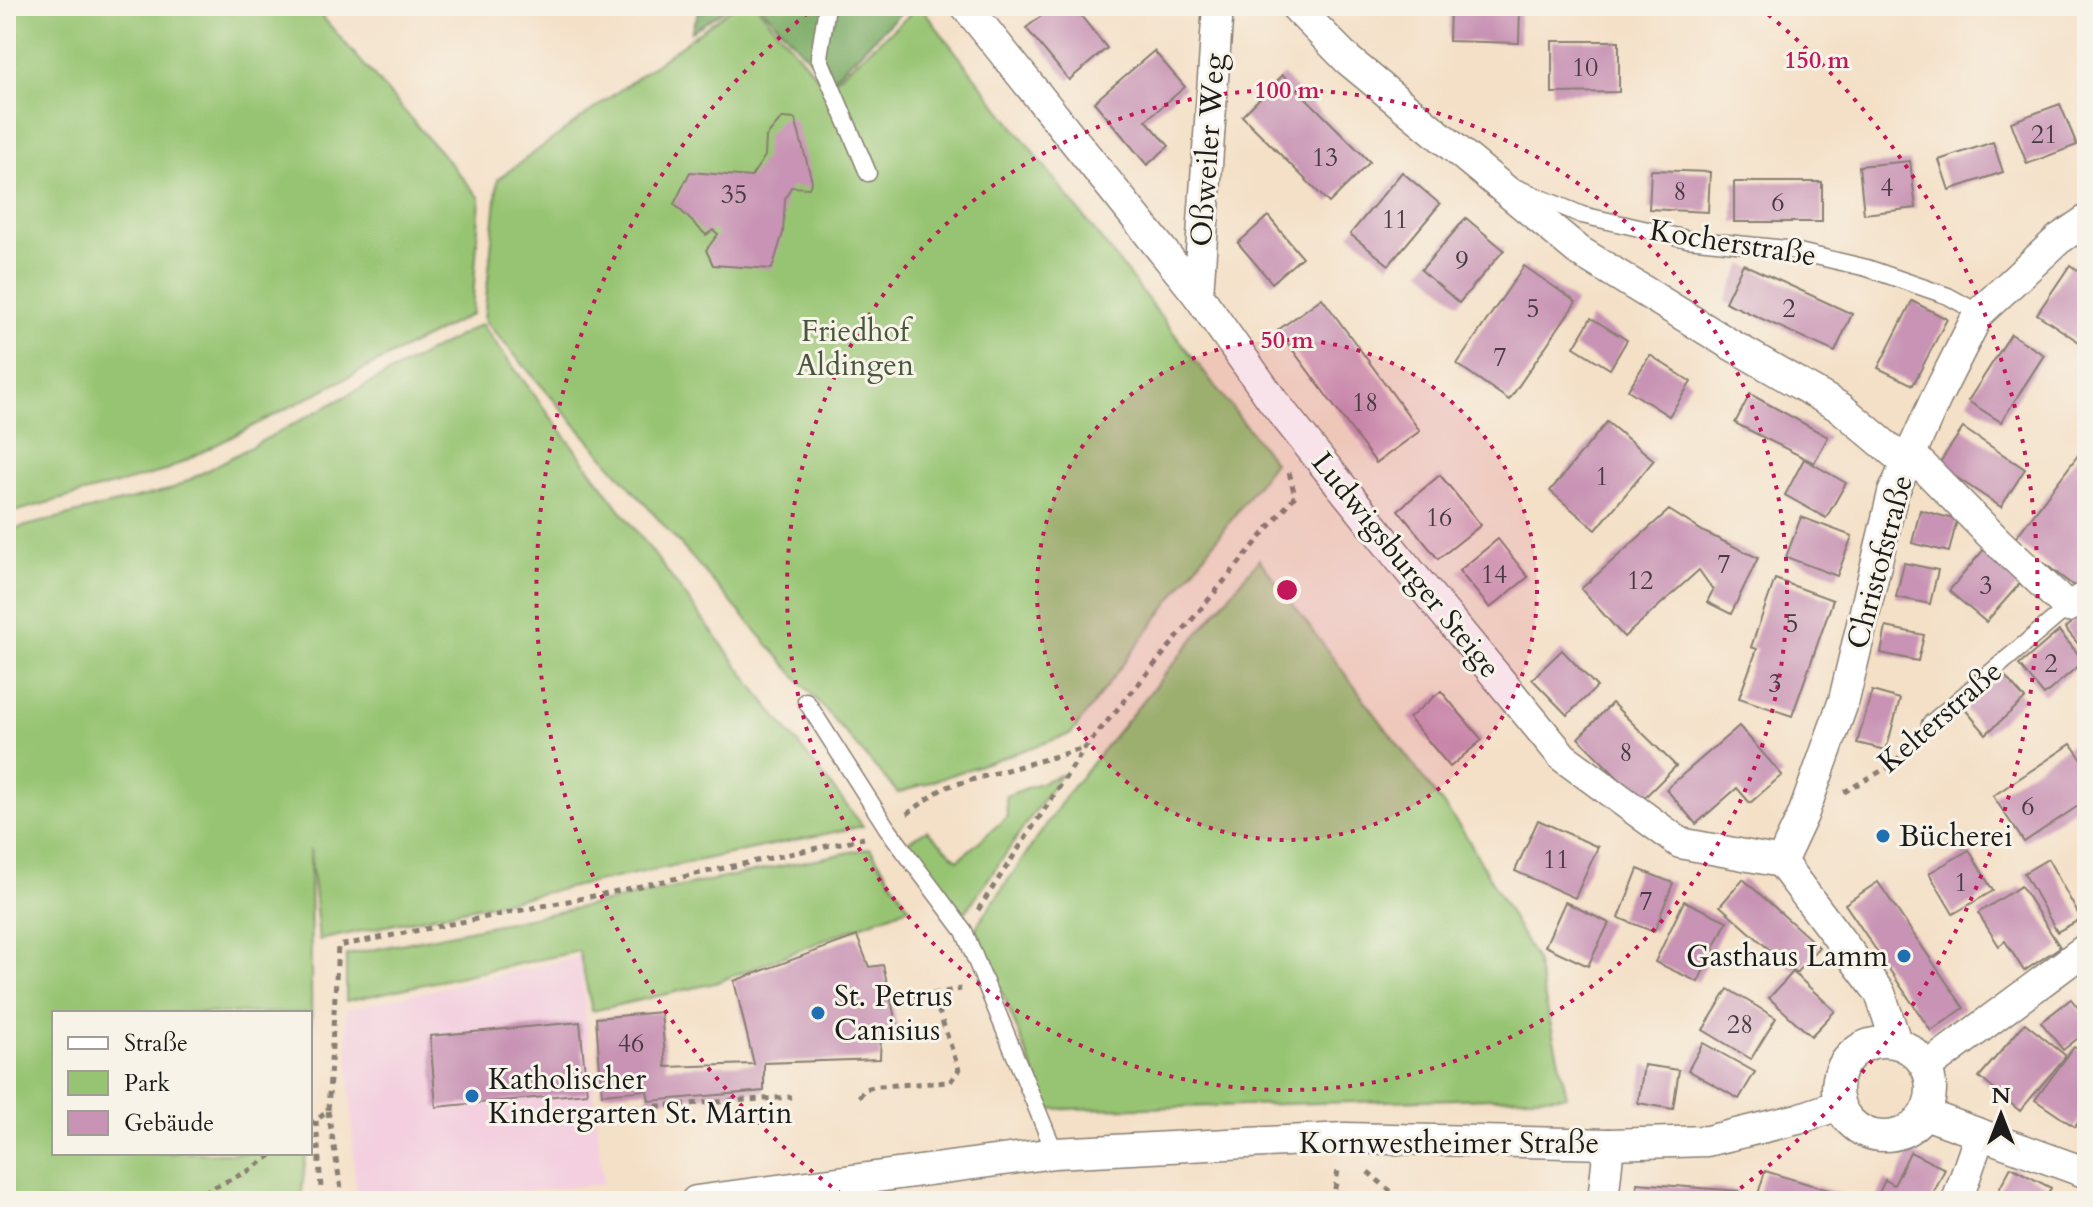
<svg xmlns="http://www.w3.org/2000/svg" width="2093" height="1207" viewBox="0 0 2093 1207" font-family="Cardo,serif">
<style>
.built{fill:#f3cfdf}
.green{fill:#97c472;stroke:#5a7047;stroke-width:2}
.forest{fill:#79aa64;stroke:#4a6340;stroke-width:2}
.building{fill:#c893b4}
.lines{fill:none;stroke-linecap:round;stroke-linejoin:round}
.service-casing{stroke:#887e72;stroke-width:19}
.minor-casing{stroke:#887e72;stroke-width:33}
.path{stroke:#887e72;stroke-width:5;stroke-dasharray:6 6;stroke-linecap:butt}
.service{stroke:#fff;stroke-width:16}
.minor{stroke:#fff;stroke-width:30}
.ring{fill:none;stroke:#c2185b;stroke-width:4;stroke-dasharray:4 8}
.poi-dot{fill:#1f6fb2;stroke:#f7f3e8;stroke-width:3}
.labels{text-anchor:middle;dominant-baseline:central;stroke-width:6;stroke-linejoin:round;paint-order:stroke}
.number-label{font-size:26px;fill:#473a42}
.street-label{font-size:30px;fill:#1c1c1c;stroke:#f7f3e8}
.park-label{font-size:30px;fill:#47573a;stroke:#f7f3e8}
.poi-label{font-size:30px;fill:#1c1c1c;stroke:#f7f3e8;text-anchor:start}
.centre{fill:#c2185b;stroke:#f7f3e8;stroke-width:4}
.ring-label{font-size:24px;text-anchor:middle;font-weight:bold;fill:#c2185b;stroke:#f7f3e8;stroke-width:6;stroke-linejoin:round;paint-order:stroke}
</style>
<rect width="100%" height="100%" fill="#f7f3e8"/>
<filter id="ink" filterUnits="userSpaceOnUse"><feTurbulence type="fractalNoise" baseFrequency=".0125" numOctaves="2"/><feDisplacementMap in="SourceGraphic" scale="16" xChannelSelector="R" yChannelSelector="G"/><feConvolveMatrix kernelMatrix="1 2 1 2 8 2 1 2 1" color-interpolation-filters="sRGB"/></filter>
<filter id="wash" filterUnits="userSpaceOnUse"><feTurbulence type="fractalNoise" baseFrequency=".006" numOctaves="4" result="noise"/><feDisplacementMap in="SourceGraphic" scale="32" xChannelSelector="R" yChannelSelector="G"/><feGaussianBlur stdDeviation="1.8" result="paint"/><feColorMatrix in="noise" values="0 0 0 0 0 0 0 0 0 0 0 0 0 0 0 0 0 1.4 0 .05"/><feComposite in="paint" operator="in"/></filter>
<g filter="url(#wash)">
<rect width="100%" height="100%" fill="#f4e0c7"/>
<polygon class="built" points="580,957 603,1184 411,1201 356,1201 346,1009"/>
<g class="green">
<polygon points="6,6 313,6 480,198 472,314 165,471 6,514"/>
<polygon points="735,6 757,6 826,87 920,6 1274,462 1071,734 898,793 484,320 498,179"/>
<polygon points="481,324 771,710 863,826 319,940 310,849 312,1099 310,1117 310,1013 54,1013 54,1153 306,1153 301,1201 6,1201 6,531 172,489"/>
<polygon points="1259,559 1465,834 1536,960 1567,1096 1145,1108 1049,1109 976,927 1070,790"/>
<polygon points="1060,775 962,917 905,843 927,830 958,860 1007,817 1006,796"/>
<polygon points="870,848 909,907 715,983 592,1011 579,951 346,1001 346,955"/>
</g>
<g class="forest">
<polygon points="701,6 730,6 691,32"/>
<polygon points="760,6 908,6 830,81"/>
</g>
<g id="blocks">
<g class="building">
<polygon points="1054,6 1073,6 1107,48 1069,80 1026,28"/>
<polygon points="1450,6 1520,6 1519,43 1449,41"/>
<polygon points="1552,41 1619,41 1619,92 1552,93"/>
<polygon points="1154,51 1185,87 1146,120 1169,146 1147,165 1094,102"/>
<polygon points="1283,75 1370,162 1329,203 1242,116"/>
<polygon points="2060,104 2077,145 2027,164 2011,122"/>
<polygon points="782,118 795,119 812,181 809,188 791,187 785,199 783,233 772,269 713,265 706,250 718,234 713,230 706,235 674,204 690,172 751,177 765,156 766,137"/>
<polygon points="1993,142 2003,172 1949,190 1939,160"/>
<polygon points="1910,161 1916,208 1864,214 1859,166"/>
<polygon points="1651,170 1710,172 1708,212 1649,209"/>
<polygon points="1402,172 1440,204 1389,265 1350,234"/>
<rect x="1734" y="182" width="88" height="40"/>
<polygon points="1268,216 1302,257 1272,283 1238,243"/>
<polygon points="1466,218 1504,250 1459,303 1421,270"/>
<polygon points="1743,264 1852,314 1835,352 1725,302"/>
<polygon points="2070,265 2087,277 2087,355 2082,352 2085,346 2037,314"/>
<polygon points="1524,266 1576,302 1509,400 1457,364"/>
<polygon points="1322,298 1420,431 1376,463 1278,330"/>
<polygon points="1912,301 1947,319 1913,385 1878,368"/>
<polygon points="1591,318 1627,340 1610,369 1574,347"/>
<polygon points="2011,334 2044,355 2001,422 1968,401"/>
<polygon points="1650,355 1691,382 1669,416 1628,390"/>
<polygon points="1750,394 1828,437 1814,463 1735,423"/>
<polygon points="1607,422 1654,460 1596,530 1550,491"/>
<polygon points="1963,428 2025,469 2001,507 1938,465"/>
<polygon points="2085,446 2087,447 2087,579 2079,590 2014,540"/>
<polygon points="1804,459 1846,483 1826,518 1785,495"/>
<polygon points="1440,475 1481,525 1438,559 1398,510"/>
<polygon points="1669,510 1704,532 1758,558 1731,614 1707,602 1713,590 1699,570 1624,637 1581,589"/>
<polygon points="1920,510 1957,520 1949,552 1912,543"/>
<polygon points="1801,517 1852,536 1837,576 1786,557"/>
<polygon points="1498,539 1528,577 1490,608 1459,571"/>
<polygon points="1985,548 2023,580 1986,622 1949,591"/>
<polygon points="1904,563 1938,570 1930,604 1896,597"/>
<polygon points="1775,579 1833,600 1792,716 1739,698 1757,649 1751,647"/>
<polygon points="2087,609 2087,655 2065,628"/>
<polygon points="1886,627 1924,635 1918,661 1881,653"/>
<polygon points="2059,631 2084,661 2044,695 2019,665"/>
<polygon points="1562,650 1597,687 1567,715 1532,679"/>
<polygon points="2003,674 2025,699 1986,734 1963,707"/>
<polygon points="1441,691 1482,740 1450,767 1409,718"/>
<polygon points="1872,691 1900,699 1886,750 1857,743"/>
<polygon points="1612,703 1676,766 1641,801 1578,738"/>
<polygon points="1739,726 1782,775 1750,803 1737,788 1696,824 1666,789"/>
<polygon points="2071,744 2087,767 2087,800 2024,842 1993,796"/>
<polygon points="1538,820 1598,847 1575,898 1515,871"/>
<polygon points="1969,850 1993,891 1953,914 1929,873"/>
<polygon points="2048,859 2081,919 2057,932 2024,873"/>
<polygon points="1638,869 1673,883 1654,932 1619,918"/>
<polygon points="1743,879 1819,947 1796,973 1720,906"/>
<polygon points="1878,882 1964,1008 1931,1031 1845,904"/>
<polygon points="2021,886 2060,947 2024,971 2005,941 1999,946 1978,913"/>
<polygon points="1684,901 1727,921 1698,982 1655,962"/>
<polygon points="1565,902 1609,923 1588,966 1545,946"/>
<polygon points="857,936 869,967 883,965 897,1027 881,1031 880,1059 764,1063 764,1091 649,1101 647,1090 602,1094 596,1018 661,1012 666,1067 754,1064 734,981"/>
<polygon points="1793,972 1835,1011 1811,1036 1769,998"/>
<polygon points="1728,989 1776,1018 1751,1059 1703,1030"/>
<polygon points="2071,999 2087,1019 2087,1031 2063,1050 2041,1022"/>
<polygon points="580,1022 587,1093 436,1107 430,1036"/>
<polygon points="2025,1023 2066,1056 2020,1111 1979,1077"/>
<polygon points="1703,1043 1755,1072 1739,1099 1688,1070"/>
<polygon points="2074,1047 2087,1055 2087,1108 2075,1127 2035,1100"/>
<polygon points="1644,1065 1679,1070 1673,1109 1638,1103"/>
<polygon points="1910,1152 1945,1169 1930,1201 1875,1201 1885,1180 1894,1185"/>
<polygon points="2011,1167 2051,1188 2044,1201 1993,1201"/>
<polygon points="1765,1171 1862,1200 1862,1201 1756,1201"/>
<polygon points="1637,1183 1738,1191 1737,1201 1636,1201"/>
</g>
</g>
</g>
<g filter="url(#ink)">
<use href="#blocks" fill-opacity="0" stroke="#887e72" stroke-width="2"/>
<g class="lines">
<defs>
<g id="service">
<polyline points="827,6 819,57 868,173"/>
<polyline points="1517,188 1582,215 1687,239 1786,249 1867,268 1948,296 1979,313"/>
<polyline points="806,701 887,828 964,931 1055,1153"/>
<polyline points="1930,724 2068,607"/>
</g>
<g id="minor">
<polyline points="966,6 1198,295 1273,401 1403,563 1563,757 1680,843 1781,862 1880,993 1896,1042"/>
<polyline points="1295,6 1348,60 1579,251 1728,343 1841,408 1906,463"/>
<polyline points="1198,295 1218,6"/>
<polyline points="1911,454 1999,543 2068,607 2087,596"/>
<polyline points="1781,862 1803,815 1844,700 1893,493 1936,398 1979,313 2059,239 2087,220"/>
<circle cx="1884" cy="1089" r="47"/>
<polyline points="1927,1067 2087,948"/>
<polyline points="1925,1114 2087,1173"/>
<polyline points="696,1201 1055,1153 1345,1138 1609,1144 1707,1141 1798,1119 1839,1105"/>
<polyline points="1603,1201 1609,1144"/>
<polyline points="1957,1201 1980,1134"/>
</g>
</defs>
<use href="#service" class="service-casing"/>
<use href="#minor" class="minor-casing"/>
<g class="path">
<polyline points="1844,792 1892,765 1916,739"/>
<polyline points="907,814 943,788 1085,748"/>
<polyline points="978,910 1085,748 1295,496 1289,472"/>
<polyline points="933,994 961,989"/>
<polyline points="859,1097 865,1089 878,1086 950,1082 959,1070 933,994 891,998"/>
<polyline points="596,1110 792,1097"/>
<polyline points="328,1111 343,1201"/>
<polyline points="316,1121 322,1201"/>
<polyline points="310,1125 328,1111 338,946 589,897 864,838"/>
<polyline points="1368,1172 1402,1201"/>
<polyline points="169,1201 190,1199 250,1170 275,1153"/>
<polyline points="1023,1201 1024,1189"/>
<polyline points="1333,1201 1338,1170"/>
</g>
<use href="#service" class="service"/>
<use href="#minor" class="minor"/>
</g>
</g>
<circle cx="1287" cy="590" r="250" fill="#c2185b" fill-opacity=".12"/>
<g class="ring">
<circle cx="1287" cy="590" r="250"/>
<circle cx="1287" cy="590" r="500"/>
<path d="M851 1201A750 750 0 0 1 815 7M1759 7A750 750 0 0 1 1723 1201"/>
</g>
<g class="poi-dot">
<circle cx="1883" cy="836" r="8"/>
<circle cx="1904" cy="956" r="8"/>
<circle cx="818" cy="1013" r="8"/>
<circle cx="472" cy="1096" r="8"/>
</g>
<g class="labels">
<g class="number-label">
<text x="1585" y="67">10</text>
<text x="2044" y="134">21</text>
<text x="1325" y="157">13</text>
<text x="1887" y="187">4</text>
<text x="1680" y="191">8</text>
<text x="734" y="194">35</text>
<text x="1778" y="202">6</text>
<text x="1395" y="219">11</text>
<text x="1462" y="260">9</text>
<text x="1533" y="308">5</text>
<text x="1789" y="308">2</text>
<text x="1500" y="357">7</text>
<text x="1365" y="402">18</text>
<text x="1602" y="476">1</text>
<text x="1439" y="517">16</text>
<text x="1724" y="564">7</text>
<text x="1494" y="574">14</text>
<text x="1640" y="580">12</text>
<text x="1986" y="585">3</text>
<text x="1792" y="623">5</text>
<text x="2051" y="663">2</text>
<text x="1775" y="683">3</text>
<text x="1626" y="752">8</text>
<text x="2028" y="806">6</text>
<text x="1556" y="859">11</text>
<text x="1961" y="882">1</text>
<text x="1646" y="901">7</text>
<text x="1740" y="1024">28</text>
<text x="631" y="1043">46</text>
</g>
<g class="street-label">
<text transform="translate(1208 150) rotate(-86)">Oßweiler Weg</text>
<text transform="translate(1733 243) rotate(9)">Kocherstraße</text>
<text transform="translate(1880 562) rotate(-75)">Christofstraße</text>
<text transform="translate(1406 565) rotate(51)">Ludwigsburger Steige</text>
<text transform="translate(1940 717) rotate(-41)">Kelterstraße</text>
<text x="1449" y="1143">Kornwestheimer Straße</text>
</g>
<g class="park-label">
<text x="855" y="331">Friedhof<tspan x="855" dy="34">Aldingen</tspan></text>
</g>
<g class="poi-label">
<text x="1899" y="836">Bücherei</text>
<text x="1888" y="956" text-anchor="end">Gasthaus Lamm</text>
<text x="834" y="996">St. Petrus<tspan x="834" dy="34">Canisius</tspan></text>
<text x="488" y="1079">Katholischer<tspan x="488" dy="34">Kindergarten St. Martin</tspan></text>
</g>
</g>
<circle cx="1287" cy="590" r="12" class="centre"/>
<g class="ring-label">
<text x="1817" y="68">150 m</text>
<text x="1287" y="98">100 m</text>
<text x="1287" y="348">50 m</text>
</g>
<rect width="2093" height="1207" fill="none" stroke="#f7f3e8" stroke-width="32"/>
<rect x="52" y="1011" width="260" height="144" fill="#f7f3e8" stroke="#9f9d96" stroke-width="2"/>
<rect x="68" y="1037" width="40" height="12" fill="#ffffff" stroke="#9f9d96" stroke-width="2"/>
<text x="124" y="1051" font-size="24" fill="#1c1c1c">Straße</text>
<rect x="68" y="1071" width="40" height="24" fill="#97c472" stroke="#9f9d96" stroke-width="2"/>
<text x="124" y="1091" font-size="24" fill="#1c1c1c">Park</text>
<rect x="68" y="1111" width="40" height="24" fill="#c893b4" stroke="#9f9d96" stroke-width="2"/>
<text x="124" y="1131" font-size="24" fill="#1c1c1c">Gebäude</text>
<g transform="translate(2001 1115)" stroke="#f7f3e8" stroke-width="6" paint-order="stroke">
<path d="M0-6L14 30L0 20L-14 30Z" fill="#1c1c1c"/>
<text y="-12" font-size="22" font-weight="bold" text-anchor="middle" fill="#1c1c1c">N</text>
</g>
</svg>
